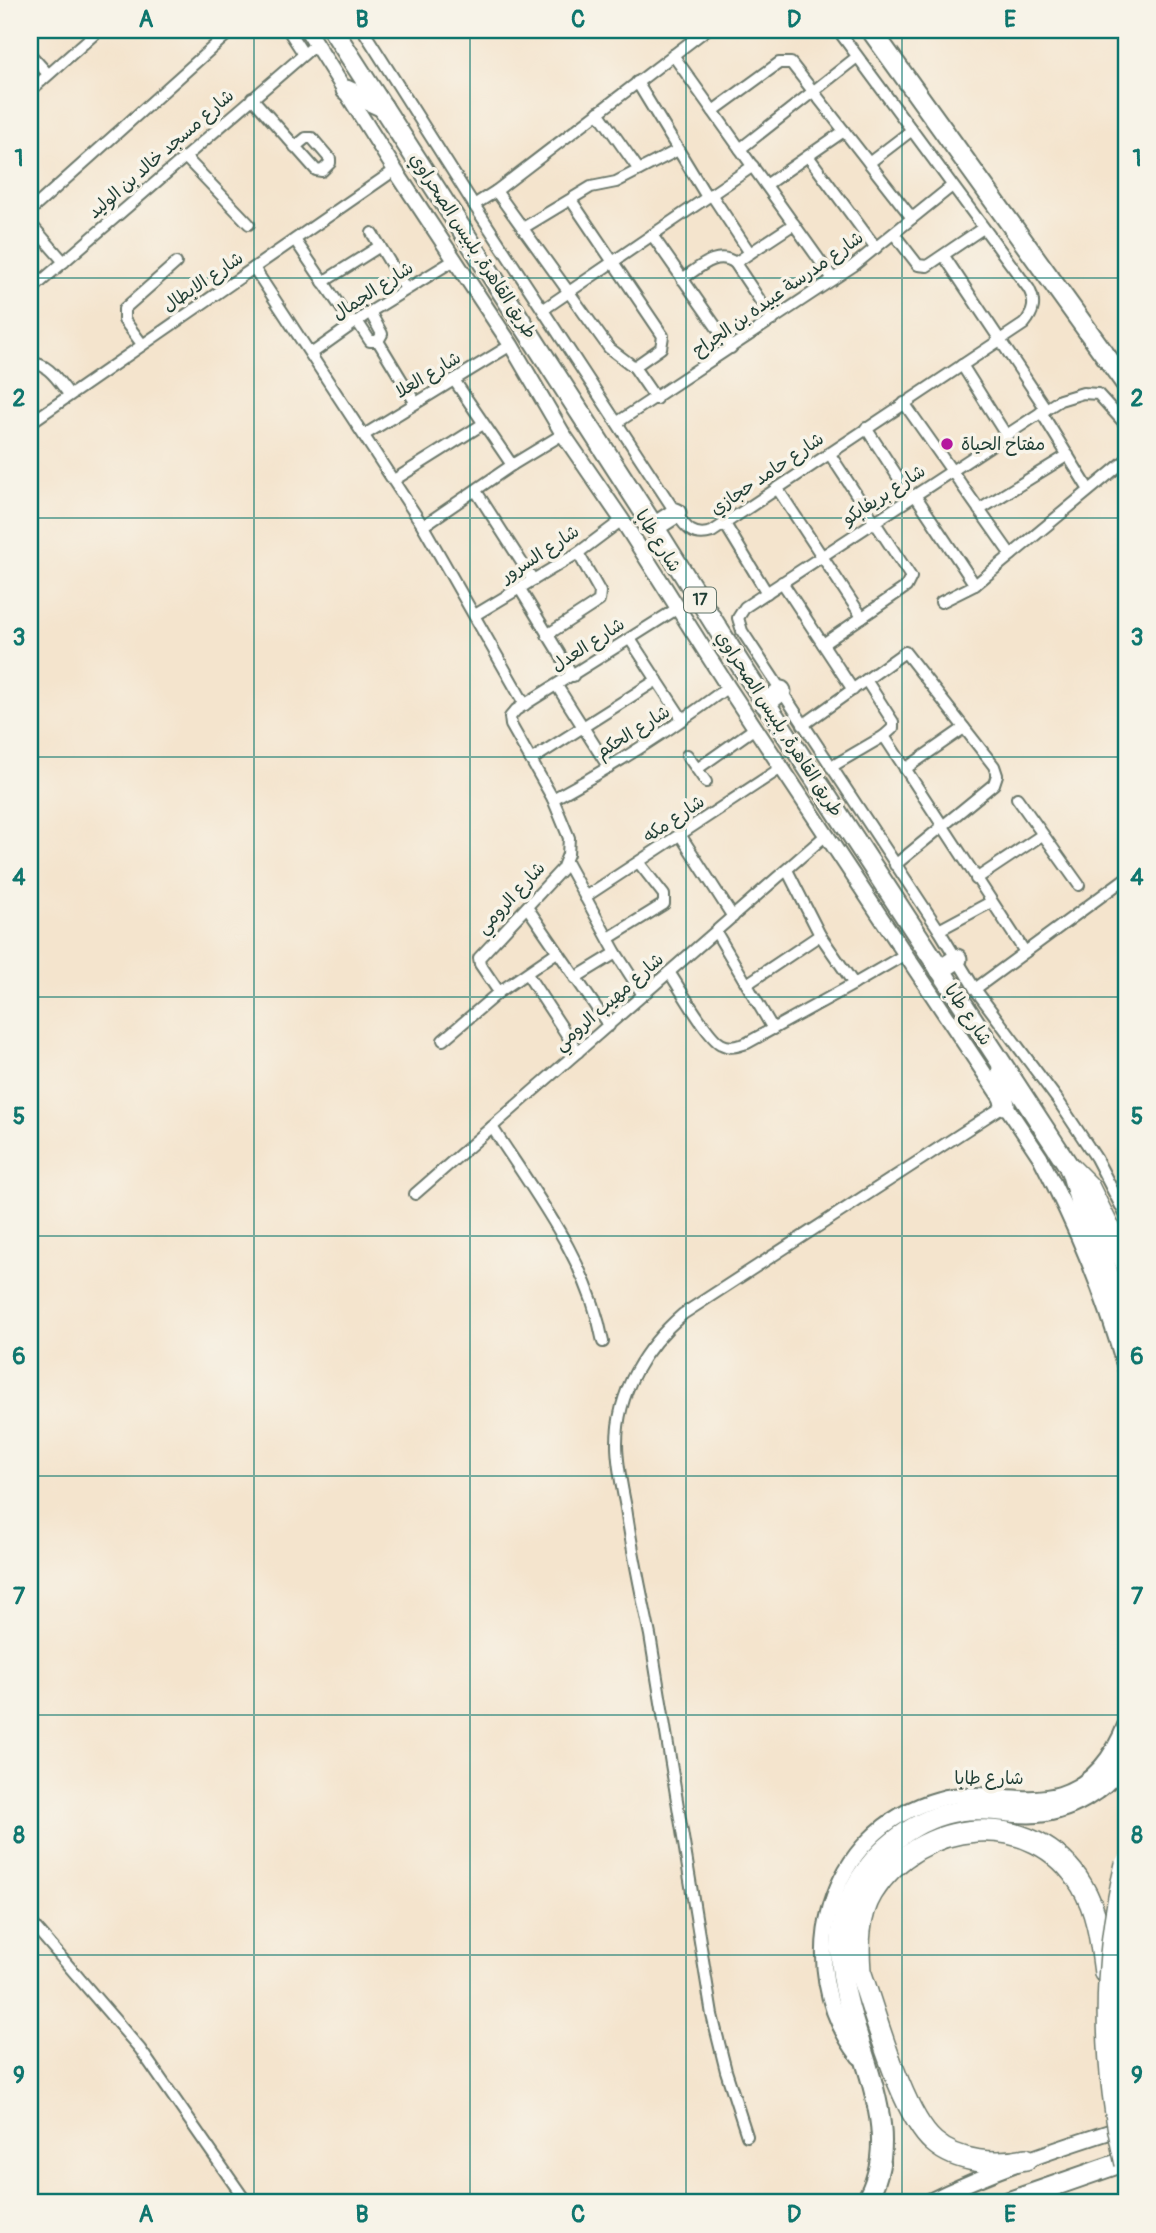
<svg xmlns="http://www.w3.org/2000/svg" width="1156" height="2233" viewBox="0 0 1156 2233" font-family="Pangolin,'Playpen Sans Arabic',sans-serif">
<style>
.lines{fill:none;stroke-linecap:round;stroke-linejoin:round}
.minor-casing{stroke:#6a776a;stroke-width:14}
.tertiary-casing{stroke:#6a776a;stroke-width:18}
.trunk-casing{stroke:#6a776a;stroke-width:23}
.motorway-casing{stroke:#6a776a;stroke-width:24}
.minor{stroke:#fff;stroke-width:10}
.tertiary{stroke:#fff;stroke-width:14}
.trunk{stroke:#fff;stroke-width:19}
.motorway{stroke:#fff;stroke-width:21}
.motorway-bridge-casing{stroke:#6a776a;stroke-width:24;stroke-linecap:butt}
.motorway-bridge{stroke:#fff;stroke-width:21}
.grid{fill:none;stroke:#0f766e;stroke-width:2;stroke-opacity:0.55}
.poi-dot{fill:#b5179e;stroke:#f7f3e8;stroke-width:2.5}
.labels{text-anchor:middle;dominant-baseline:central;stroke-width:7;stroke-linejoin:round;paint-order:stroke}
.shield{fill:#f7f3e8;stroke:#60746a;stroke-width:2}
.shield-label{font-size:16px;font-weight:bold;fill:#1f3d34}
.street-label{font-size:18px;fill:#1f3d34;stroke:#f7f3e8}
.poi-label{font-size:18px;fill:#1f3d34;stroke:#f7f3e8;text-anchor:start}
.neatline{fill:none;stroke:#0f766e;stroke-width:2.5}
.grid-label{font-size:23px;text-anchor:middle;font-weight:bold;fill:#0f766e}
</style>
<rect width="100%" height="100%" fill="#f7f3e8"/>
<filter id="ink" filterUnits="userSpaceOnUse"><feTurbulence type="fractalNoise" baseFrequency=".0143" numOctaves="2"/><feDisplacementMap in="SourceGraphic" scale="14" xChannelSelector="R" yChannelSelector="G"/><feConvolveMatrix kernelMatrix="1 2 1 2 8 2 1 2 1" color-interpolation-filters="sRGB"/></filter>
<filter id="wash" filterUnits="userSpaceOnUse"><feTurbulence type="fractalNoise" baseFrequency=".00686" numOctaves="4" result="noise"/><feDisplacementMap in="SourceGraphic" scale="28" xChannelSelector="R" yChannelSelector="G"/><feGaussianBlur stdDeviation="1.57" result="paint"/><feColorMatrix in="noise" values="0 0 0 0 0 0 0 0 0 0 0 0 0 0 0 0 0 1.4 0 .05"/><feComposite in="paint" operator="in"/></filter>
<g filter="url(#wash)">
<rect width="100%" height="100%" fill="#f4e4cd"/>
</g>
<g filter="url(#ink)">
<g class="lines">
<defs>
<g id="minor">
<polyline points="288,30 303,53"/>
<path d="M363 30 474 205 676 513C686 528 693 538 712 532L1024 324C1034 312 1036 303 1029 289L838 30"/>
<polyline points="30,54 48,74"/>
<polyline points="673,55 833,279"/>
<polyline points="637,82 707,197"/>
<polyline points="30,91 99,30"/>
<polyline points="252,98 316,170 322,171 330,163 330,159 312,138 306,138 295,147"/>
<polyline points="713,111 779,63 791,63 912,218"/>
<polyline points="598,112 639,170"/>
<polyline points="740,149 857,57"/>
<polyline points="808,156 876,248"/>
<polyline points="185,157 249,224"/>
<polyline points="869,163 912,130"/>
<polyline points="766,185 844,131"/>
<polyline points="496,191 609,348 634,367 656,399"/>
<polyline points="711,194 750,253"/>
<polyline points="571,200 663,336 661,348 634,367"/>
<polyline points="474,205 496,191 706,30"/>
<polyline points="30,211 232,30"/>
<polyline points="30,223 64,262"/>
<polyline points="523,228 591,187 616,182 678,150"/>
<polyline points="372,233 406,289"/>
<polyline points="894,234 918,265 927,266 983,228"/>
<polyline points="652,235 731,348"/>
<polyline points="295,240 352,324"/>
<polyline points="944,256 1046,409"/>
<polyline points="735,263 794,224"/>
<polyline points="254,268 423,526 525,705"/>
<path d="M682 279C698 269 717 249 735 263L773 320"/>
<polyline points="323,282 380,246"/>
<polyline points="30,291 316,44"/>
<polyline points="544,309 753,166"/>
<polyline points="370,312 382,334 378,341"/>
<polyline points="357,321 370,341 378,341 415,402"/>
<polyline points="142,344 124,320 124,309 176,263"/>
<polyline points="311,354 370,312 456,259"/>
<path d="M30 363C48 362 59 382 69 394"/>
<polyline points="962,365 1006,435"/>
<polyline points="454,380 512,465"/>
<polyline points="904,403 1011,555"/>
<polyline points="1041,412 1089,490"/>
<polyline points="618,422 853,266 952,186"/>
<polyline points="30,423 395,170"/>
<polyline points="1126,425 1098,394 1083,393 1060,400 745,607 738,618 742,631 939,930 975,989 1057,1099 1096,1158 1126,1216"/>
<polyline points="866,428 911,497"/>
<polyline points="364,435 511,345"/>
<polyline points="394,480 483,424"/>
<polyline points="777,488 862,617"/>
<polyline points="476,491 533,580"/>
<polyline points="915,495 975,585"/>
<polyline points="979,510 1068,455"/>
<polyline points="725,524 767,593"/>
<polyline points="423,526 512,465 563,434"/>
<polyline points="782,582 853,690"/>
<polyline points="520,589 573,676"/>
<polyline points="941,602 975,585 1126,460"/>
<polyline points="475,615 578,553 622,520"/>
<polyline points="547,635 599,601 600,592 578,553"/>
<polyline points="630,639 683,720"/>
<polyline points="823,644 906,587 911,577 829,453"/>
<polyline points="557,686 609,768"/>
<polyline points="803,725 905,652 994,766 997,775 994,784 895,865"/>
<polyline points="884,736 1025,952"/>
<polyline points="687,755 706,782"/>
<polyline points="531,760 657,680"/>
<polyline points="831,767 884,736 893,728 893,722 866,680"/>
<polyline points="697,769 755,728"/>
<polyline points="905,769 964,728"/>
<polyline points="1017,798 1079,885"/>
<path d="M553 799C614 766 672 729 728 687"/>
<polyline points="681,836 733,917"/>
<polyline points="566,862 616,953 643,995"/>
<polyline points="976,879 1042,835"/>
<polyline points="585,897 781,768"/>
<polyline points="527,907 609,1026"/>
<polyline points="939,930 991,902"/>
<polyline points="716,932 773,1029"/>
<polyline points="609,938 664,904 664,895 639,863"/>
<path d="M669 972C680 988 707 1037 721 1044 730 1049 738 1046 747 1043L854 984 820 935 787 870"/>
<polyline points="527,974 578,1052"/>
<polyline points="575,978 616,953"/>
<polyline points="747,984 820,935"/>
<polyline points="854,984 904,955"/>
<polyline points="975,989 1126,878"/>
<polyline points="499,992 480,964 479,958 562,869 568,854 569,838 553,799 511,725 510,717 516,710 678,608"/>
<polyline points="443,1040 499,992 557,952"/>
<path d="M492 1127C536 1195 588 1261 603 1342"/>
<polyline points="415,1194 826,835"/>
<polyline points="30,1921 140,2049 247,2203"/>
<path d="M747 2136 726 2071 712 2015 650 1635C641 1593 632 1551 626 1508 622 1487 617 1465 617 1444 617 1391 645 1347 683 1314L1005 1105"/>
</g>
<g id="tertiary">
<path d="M307 30 395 170 511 345 563 434 622 520 728 687 1040 1157C1077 1228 1104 1293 1126 1371"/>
<path d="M859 2057C790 1967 826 1830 939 1799 979 1787 1020 1806 1060 1794 1094 1783 1113 1756 1126 1723"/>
<path d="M925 2203C990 2171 1056 2149 1125 2127"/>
</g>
<g id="trunk">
<polyline points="333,30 654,527 740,664 1070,1168 1080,1202 1108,1272 1126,1327"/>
<polyline points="871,30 1126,384"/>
<polyline points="346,90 383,107"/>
<polyline points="654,527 676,513"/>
<polyline points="765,704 781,691"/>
<polyline points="940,970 957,959"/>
<polyline points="1002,1065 1001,1085 1005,1105"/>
<path d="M865 2203C925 2104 798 1992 856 1886 877 1848 917 1817 960 1811 983 1807 1006 1813 1029 1813 1069 1812 1105 1790 1126 1757"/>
<polyline points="1005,2203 1126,2161"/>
</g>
<g id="motorway">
<polyline points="1070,1168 1088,1186 1126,1263"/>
<path d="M1026 2159C997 2165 958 2163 934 2142 902 2115 875 2013 860 1971 858 1945 858 1916 872 1893 918 1818 1034 1805 1082 1886 1098 1913 1101 1943 1105 1973"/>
</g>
</defs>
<use href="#minor" class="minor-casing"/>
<use href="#tertiary" class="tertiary-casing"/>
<use href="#trunk" class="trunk-casing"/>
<use href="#motorway" class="motorway-casing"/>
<use href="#minor" class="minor"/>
<use href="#tertiary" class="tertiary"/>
<use href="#trunk" class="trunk"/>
<use href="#motorway" class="motorway"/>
<defs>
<path id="motorway-bridge" d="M1126 1864C1102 1965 1102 2063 1126 2164"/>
</defs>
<use href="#motorway-bridge" class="motorway-bridge-casing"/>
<use href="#motorway-bridge" class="motorway-bridge"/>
</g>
</g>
<path class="grid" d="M254 30V2203M470 30V2203M686 30V2203M902 30V2203M30 278H1126M30 518H1126M30 757H1126M30 997H1126M30 1236H1126M30 1476H1126M30 1715H1126M30 1955H1126"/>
<circle class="poi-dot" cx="947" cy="444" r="7"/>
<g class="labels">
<rect class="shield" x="684" y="587.5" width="32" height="25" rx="5"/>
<g class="shield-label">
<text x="700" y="600">17</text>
</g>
<g class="street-label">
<text transform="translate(161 154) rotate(-41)">شارع مسجد خالد بن الوليد</text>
<text transform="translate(473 246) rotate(57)">طريق القاهرة, بلبيس الصحراوي</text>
<text transform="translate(203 282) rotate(-34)">شارع الابطال</text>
<text transform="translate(373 291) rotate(-33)">شارع الجمال</text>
<text transform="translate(778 294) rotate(-35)">شارع مدرسة عبيده بن الجراح</text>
<text transform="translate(428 375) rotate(-31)">شارع العلا</text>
<text transform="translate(767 474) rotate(-34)">شارع حامد حجازي</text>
<text transform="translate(884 495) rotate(-33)">شارع بريفابكو</text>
<text transform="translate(658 541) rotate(58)">شارع طابا</text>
<text transform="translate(540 554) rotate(-33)">شارع السرور</text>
<text transform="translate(588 645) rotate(-33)">شارع العدل</text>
<text transform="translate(779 724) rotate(57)">طريق القاهرة, بلبيس الصحراوي</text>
<text transform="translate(633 732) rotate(-32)">شارع الحكم</text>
<text transform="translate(674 819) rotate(-34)">شارع مكه</text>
<text transform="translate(511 898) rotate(-47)">شارع الرومي</text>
<text transform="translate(609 1002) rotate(-41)">شارع مهيب الرومي</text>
<text transform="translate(968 1015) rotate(56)">شارع طابا</text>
<text x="989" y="1778">شارع طابا</text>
</g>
<g class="poi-label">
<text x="961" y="444">مفتاح الحياة</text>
</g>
</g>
<rect width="1156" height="2233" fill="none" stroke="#f7f3e8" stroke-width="77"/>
<rect x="38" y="38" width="1080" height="2156" class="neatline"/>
<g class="grid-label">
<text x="146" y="27">A</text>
<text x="362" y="27">B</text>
<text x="578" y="27">C</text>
<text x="794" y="27">D</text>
<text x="1010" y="27">E</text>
<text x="19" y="166">1</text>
<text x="1137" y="166">1</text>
<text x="19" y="406">2</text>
<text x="1137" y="406">2</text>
<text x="19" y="645">3</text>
<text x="1137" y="645">3</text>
<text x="19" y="885">4</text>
<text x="1137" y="885">4</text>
<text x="19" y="1124">5</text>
<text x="1137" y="1124">5</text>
<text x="19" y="1364">6</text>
<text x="1137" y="1364">6</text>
<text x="19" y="1604">7</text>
<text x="1137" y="1604">7</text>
<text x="19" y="1843">8</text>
<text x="1137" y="1843">8</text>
<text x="19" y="2083">9</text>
<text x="1137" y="2083">9</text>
<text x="146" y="2222">A</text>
<text x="362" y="2222">B</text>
<text x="578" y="2222">C</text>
<text x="794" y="2222">D</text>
<text x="1010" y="2222">E</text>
</g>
</svg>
